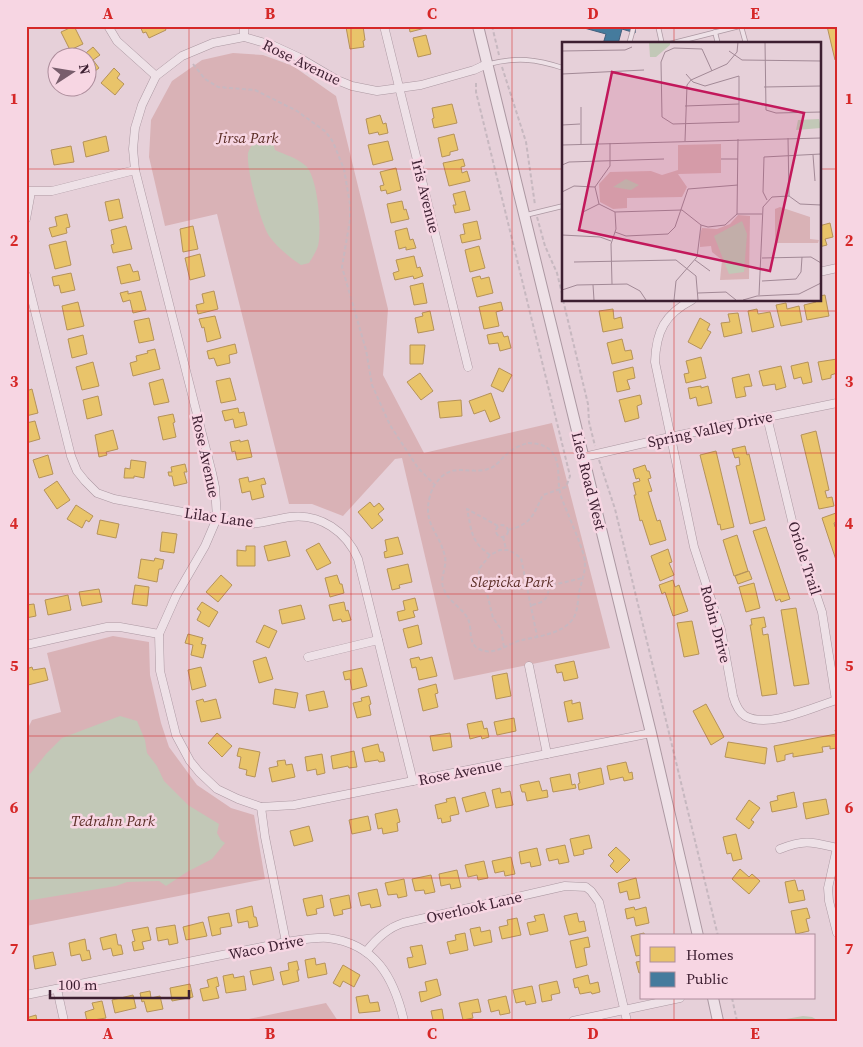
<svg xmlns="http://www.w3.org/2000/svg" width="863" height="1047" viewBox="0 0 863 1047" font-family="'Source Serif 4',serif">
<style>
.green{fill:#d9b2b6}
.water{fill:#c2c8b7}
.homes{fill:#e9c46a;stroke:#b59259}
.public{fill:#457b9d;stroke:#435f7d}
.lines{fill:none;stroke-linecap:round;stroke-linejoin:round}
.service-casing{stroke:#ac98a2;stroke-width:5.5}
.minor-casing{stroke:#ac98a2;stroke-width:9}
.tertiary-casing{stroke:#ac98a2;stroke-width:12}
.path{stroke:#c7b8c0;stroke-width:2;stroke-dasharray:4 2.5;stroke-linecap:butt}
.service{stroke:#eee1e7;stroke-width:4}
.minor{stroke:#eee1e7;stroke-width:8}
.tertiary{stroke:#eee1e7;stroke-width:10}
.grid{fill:none;stroke:#d62828;stroke-width:1;stroke-opacity:0.55}
.labels{text-anchor:middle;dominant-baseline:central;stroke-width:5;stroke-linejoin:round;paint-order:stroke}
.street-label{font-size:15px;fill:#3d1f31;stroke:#f7d6e3}
.park-label{font-size:15px;font-style:italic;fill:#5a2c25;stroke:#f7d6e3}
.inset-road{fill:none;stroke:#a28996;stroke-width:1}
.view{fill:#c2185b;fill-opacity:0.15;stroke:#c2185b;stroke-width:2.5}
.inset-edge{fill:none;stroke:#3d1f31;stroke-width:2.5}
.neatline{fill:none;stroke:#d62828;stroke-width:2}
.grid-label{font-size:16px;text-anchor:middle;font-weight:bold;fill:#d62828}
</style>
<rect width="100%" height="100%" fill="#e6d0d9"/>
<g class="green">
<polygon points="233,53 263,55 293,66 336,96 388,309 383,375 424,453 552,423 610,648 454,680 402,458 395,459 343,516 312,504 289,504 217,214 165,226 149,157 151,120 172,81 202,60"/>
<polygon points="113,636 149,642 150,675 161,723 169,747 197,785 231,808 254,815 265,879 26,926 26,732 32,720 61,712 47,653"/>
<polygon points="326,1003 338,1021 239,1021"/>
</g>
<g class="water">
<path d="M260 133 272 140 275 150C285 155 296 157 306 166 318 178 322 229 318 246 316 252 312 258 309 263L301 265C290 258 277 247 269 236 261 224 246 169 248 153 250 146 257 139 260 133Z"/>
<polygon points="120,716 137,721 145,740 147,753 157,766 164,781 188,805 219,824 217,833 221,840 225,843 212,859 187,872 166,886 159,881 127,882 116,886 26,901 26,779 46,754 62,738"/>
<polygon points="803,1016 812,1017 819,1021 775,1021"/>
</g>
<g class="homes">
<polygon points="74,26 83,44 70,50 61,32"/>
<polygon points="140,26 164,26 166,30 149,38 146,32 143,33"/>
<polygon points="363,26 365,40 363,41 364,47 350,49 346,27"/>
<polygon points="409,26 429,26 429,27 410,32"/>
<polygon points="827,26 837,26 837,60 835,60"/>
<polygon points="426,35 431,54 418,57 413,38"/>
<polygon points="93,47 100,55 93,60 99,68 90,75 88,72 88,58 80,58"/>
<polygon points="114,68 120,74 117,78 124,84 115,95 101,83"/>
<polygon points="452,104 457,123 434,128 432,119 434,118 432,108"/>
<polygon points="380,115 383,124 386,123 388,133 379,135 378,132 369,134 366,119"/>
<polygon points="454,134 458,150 450,152 450,155 442,157 438,138"/>
<polygon points="106,136 109,151 86,157 83,142"/>
<polygon points="388,141 393,160 373,165 368,145"/>
<polygon points="71,146 74,162 54,165 51,150"/>
<polygon points="463,159 465,166 461,167 462,173 467,171 470,181 449,186 443,163"/>
<polygon points="396,168 401,190 387,194 386,190 381,191 380,186 384,185 380,172"/>
<polygon points="465,191 470,210 455,213 453,205 456,205 453,194"/>
<polygon points="119,199 123,218 109,221 105,202"/>
<polygon points="402,201 404,210 406,209 409,219 391,223 387,204"/>
<polygon points="67,214 70,227 66,228 67,233 52,237 49,228 57,226 55,217"/>
<polygon points="477,221 481,239 462,243 460,235 465,234 463,224"/>
<polygon points="830,223 833,237 825,239 827,245 819,247 819,226"/>
<polygon points="126,226 132,249 113,253 111,245 114,244 111,230"/>
<polygon points="193,226 198,249 183,252 180,229"/>
<polygon points="407,228 410,240 413,239 416,248 406,250 406,247 399,249 395,231"/>
<polygon points="66,241 71,265 55,269 49,245"/>
<polygon points="479,246 485,268 470,272 465,250"/>
<polygon points="200,254 205,276 190,280 185,258"/>
<polygon points="414,256 417,268 420,267 423,276 414,279 413,276 395,280 393,273 399,271 396,260"/>
<polygon points="130,264 133,272 138,271 140,280 121,284 117,267"/>
<polygon points="71,273 75,290 61,293 59,285 54,286 52,277"/>
<polygon points="480,276 481,279 489,277 493,293 477,297 472,278"/>
<polygon points="423,283 427,303 414,305 410,286"/>
<polygon points="128,291 128,294 141,291 146,310 133,313 130,300 123,302 120,293"/>
<polygon points="214,291 218,309 198,314 196,305 204,303 202,294"/>
<polygon points="825,295 829,316 807,320 804,305 816,302 816,300 819,300 819,296"/>
<polygon points="78,302 84,326 67,330 62,306"/>
<polygon points="501,302 503,310 496,312 499,326 484,329 479,307"/>
<polygon points="786,303 787,309 799,306 802,322 781,326 776,305"/>
<polygon points="613,309 614,319 621,317 623,328 603,332 599,311"/>
<polygon points="757,309 758,314 770,312 774,327 752,332 748,311"/>
<polygon points="430,311 434,330 418,333 415,318 423,316 422,313"/>
<polygon points="738,313 742,333 724,337 721,323 730,322 728,314"/>
<polygon points="215,316 221,338 207,342 204,327 202,328 199,319"/>
<polygon points="149,318 154,340 139,343 134,321"/>
<polygon points="700,318 710,324 707,330 711,332 701,349 688,342"/>
<polygon points="502,332 504,337 508,336 511,348 500,351 498,343 489,344 487,335"/>
<polygon points="83,335 87,354 72,358 68,339"/>
<polygon points="622,339 625,351 631,350 633,359 612,364 607,343"/>
<polygon points="235,344 237,353 229,355 230,363 217,366 214,358 209,359 207,351"/>
<polygon points="410,345 425,345 423,364 410,364"/>
<polygon points="155,349 160,369 133,376 130,363 137,361 136,356 148,353 147,351"/>
<polygon points="701,357 706,378 686,383 684,374 689,373 686,361"/>
<polygon points="837,359 837,373 831,375 831,378 822,380 818,362"/>
<polygon points="93,362 99,386 82,390 76,367"/>
<polygon points="808,362 812,382 803,384 801,377 794,379 791,366"/>
<polygon points="781,366 786,387 776,390 775,384 763,386 759,371"/>
<polygon points="633,367 635,378 627,380 630,389 617,392 613,372"/>
<polygon points="499,368 512,375 503,392 491,386"/>
<polygon points="420,373 433,391 421,400 407,382"/>
<polygon points="749,374 752,386 744,387 746,396 736,398 732,378"/>
<polygon points="230,378 236,400 221,403 216,381"/>
<polygon points="163,379 169,402 154,405 149,383"/>
<polygon points="701,386 701,388 708,386 712,403 698,406 696,397 690,399 688,388"/>
<polygon points="32,389 38,413 26,416 26,391"/>
<polygon points="491,393 500,418 490,422 485,410 474,414 469,401"/>
<polygon points="640,395 642,404 637,406 639,418 625,422 619,400"/>
<polygon points="98,396 102,415 87,419 83,400"/>
<polygon points="461,400 462,416 440,418 438,402"/>
<polygon points="238,408 239,413 244,412 247,425 235,428 233,419 225,421 222,411"/>
<polygon points="173,414 175,422 173,423 176,437 163,440 158,417"/>
<polygon points="35,421 40,439 26,443 26,423"/>
<polygon points="113,430 118,449 106,452 107,455 99,457 95,435"/>
<polygon points="816,431 829,490 825,491 827,498 832,497 834,506 819,509 801,435"/>
<polygon points="240,440 240,442 248,440 252,457 237,460 235,451 232,452 230,442"/>
<polygon points="745,446 747,455 749,454 765,520 750,524 736,466 740,465 739,457 735,458 732,449"/>
<polygon points="716,451 734,527 721,530 720,524 718,525 700,455"/>
<polygon points="48,455 53,474 39,478 33,460"/>
<polygon points="131,460 146,462 144,478 134,476 134,478 124,478 125,468 130,469"/>
<polygon points="185,464 187,472 184,472 187,483 174,486 172,476 169,476 168,472 172,472 171,467"/>
<polygon points="645,465 647,471 649,471 651,478 648,479 652,491 648,492 657,521 660,520 666,540 650,545 642,520 640,521 634,495 636,495 633,483 640,481 639,478 636,479 633,469"/>
<polygon points="248,477 249,482 264,478 266,484 261,485 264,497 252,500 250,491 242,493 239,479"/>
<polygon points="57,481 70,500 57,509 44,490"/>
<polygon points="370,502 374,507 379,503 384,509 378,514 383,520 372,529 358,512"/>
<polygon points="76,505 93,516 89,522 86,520 82,528 67,519"/>
<polygon points="836,513 837,522 834,523 835,527 837,527 837,563 822,518"/>
<polygon points="100,520 119,524 116,538 97,534"/>
<polygon points="766,527 790,599 781,602 780,599 776,601 753,531"/>
<polygon points="162,532 177,534 174,553 160,551"/>
<polygon points="737,535 748,571 734,576 723,540"/>
<polygon points="398,537 403,554 385,558 384,552 387,551 385,540"/>
<polygon points="286,541 290,556 268,561 264,546"/>
<polygon points="319,543 331,563 317,570 306,550"/>
<polygon points="246,546 255,546 255,566 237,566 237,550 246,551"/>
<polygon points="668,549 672,562 669,563 674,575 660,581 651,556"/>
<polygon points="155,558 164,560 162,569 159,569 157,582 138,578 141,559 154,561"/>
<polygon points="408,564 412,582 399,585 400,588 392,590 387,569"/>
<polygon points="749,571 752,579 738,584 735,576"/>
<polygon points="221,575 232,585 218,602 206,592"/>
<polygon points="337,575 340,584 342,584 344,593 330,597 325,578"/>
<polygon points="673,580 675,587 679,585 688,611 673,616 665,592 662,594 659,585"/>
<polygon points="754,583 760,608 746,612 739,587"/>
<polygon points="135,585 149,587 147,606 132,604"/>
<polygon points="99,589 102,602 82,606 79,592"/>
<polygon points="68,595 71,610 48,615 45,600"/>
<polygon points="415,598 418,610 413,611 415,617 399,621 397,612 405,610 403,601"/>
<polygon points="202,602 218,612 209,627 197,620 201,612 197,609"/>
<polygon points="344,602 346,611 348,610 351,620 342,622 341,619 333,621 329,605"/>
<polygon points="34,604 36,616 26,618 26,605"/>
<polygon points="301,605 305,619 282,624 279,610"/>
<polygon points="796,608 809,684 794,686 781,610"/>
<polygon points="764,617 766,627 762,628 763,635 768,634 777,694 762,696 750,625 752,625 751,619"/>
<polygon points="692,621 699,654 684,657 677,623"/>
<polygon points="264,625 277,631 269,648 256,642"/>
<polygon points="418,625 422,644 408,648 403,629"/>
<polygon points="188,634 203,638 201,644 206,645 203,658 191,655 193,645 185,643"/>
<polygon points="266,657 273,679 259,683 253,661"/>
<polygon points="419,657 420,660 432,657 437,676 419,680 416,667 412,668 410,659"/>
<polygon points="574,661 578,678 564,681 562,672 557,673 555,665"/>
<polygon points="32,667 33,670 45,668 48,680 28,685 26,669"/>
<polygon points="201,667 206,686 192,690 188,670"/>
<polygon points="362,668 367,686 352,690 350,679 345,680 343,672"/>
<polygon points="507,673 511,696 496,699 492,676"/>
<polygon points="436,684 438,693 435,694 438,707 423,711 418,689"/>
<polygon points="275,689 298,693 295,708 273,704"/>
<polygon points="324,691 328,707 309,711 306,695"/>
<polygon points="369,696 371,704 369,705 371,715 357,718 353,703 362,701 361,698"/>
<polygon points="203,699 204,702 216,699 221,718 201,722 196,701"/>
<polygon points="572,700 572,704 580,702 583,719 568,722 564,702"/>
<polygon points="706,704 724,737 711,745 693,711"/>
<polygon points="514,718 516,731 497,735 494,722"/>
<polygon points="482,721 484,729 487,728 489,737 482,739 481,736 470,739 467,724"/>
<polygon points="835,730 837,730 837,748 830,749 830,746 822,747 823,752 793,757 793,753 785,755 785,760 777,762 774,746 836,734"/>
<polygon points="217,733 232,746 222,757 208,743"/>
<polygon points="450,733 452,747 433,751 430,736"/>
<polygon points="728,742 767,748 765,764 725,757"/>
<polygon points="378,744 380,752 383,752 385,761 379,762 378,760 365,762 362,748"/>
<polygon points="239,748 260,752 255,777 246,775 247,770 239,768 241,757 237,756"/>
<polygon points="354,751 357,767 349,768 348,766 333,769 331,756"/>
<polygon points="322,754 325,773 317,775 316,769 307,771 305,757"/>
<polygon points="285,760 286,765 292,764 295,777 272,782 269,768 278,766 277,761"/>
<polygon points="626,762 629,773 632,772 633,779 624,781 623,777 610,780 607,766"/>
<polygon points="601,768 604,784 579,790 578,784 580,783 578,773"/>
<polygon points="570,774 572,785 575,784 576,788 553,792 550,778"/>
<polygon points="539,781 542,791 547,790 548,797 527,801 525,792 522,792 520,785"/>
<polygon points="500,788 501,793 510,791 513,805 496,808 492,790"/>
<polygon points="485,792 489,806 466,812 462,798"/>
<polygon points="794,792 797,807 772,812 770,802 778,800 777,796"/>
<polygon points="455,797 459,814 450,816 451,821 442,823 441,818 438,819 435,805 447,802 446,799"/>
<polygon points="826,799 829,814 806,819 803,803"/>
<polygon points="749,800 760,808 751,820 754,822 749,829 736,819"/>
<polygon points="397,809 400,822 397,823 398,831 383,834 382,828 378,829 375,814"/>
<polygon points="368,816 371,830 352,834 349,820"/>
<polygon points="309,826 313,841 294,846 290,831"/>
<polygon points="736,834 742,859 733,861 731,853 727,854 723,837"/>
<polygon points="589,835 592,848 583,850 584,854 574,856 570,839"/>
<polygon points="565,845 569,862 559,864 558,859 549,861 546,849"/>
<polygon points="616,847 630,860 617,873 610,866 614,861 608,855"/>
<polygon points="537,848 541,865 531,867 530,862 521,864 519,852"/>
<polygon points="511,857 515,874 505,876 504,871 495,873 492,861"/>
<polygon points="484,861 488,878 478,880 477,875 468,877 465,865"/>
<polygon points="740,869 749,877 752,874 760,881 749,894 732,879"/>
<polygon points="457,870 461,887 451,889 450,884 441,886 439,874"/>
<polygon points="431,875 435,892 425,894 424,890 415,891 412,879"/>
<polygon points="636,878 640,898 629,900 627,891 620,893 618,883"/>
<polygon points="404,879 407,896 398,898 397,894 388,895 385,883"/>
<polygon points="795,880 798,891 803,890 805,900 789,903 785,882"/>
<polygon points="377,889 381,906 371,908 370,904 361,906 358,893"/>
<polygon points="322,895 324,907 316,909 317,914 307,916 303,899"/>
<polygon points="349,895 351,908 342,910 343,914 334,916 330,899"/>
<polygon points="252,906 254,917 256,917 258,926 249,928 248,921 238,923 236,910"/>
<polygon points="634,907 635,910 646,907 649,923 636,926 634,917 627,919 625,909"/>
<polygon points="807,908 810,918 806,919 809,931 796,934 791,911"/>
<polygon points="229,913 232,926 220,928 221,934 212,936 208,917"/>
<polygon points="577,913 579,922 584,921 586,931 569,935 564,916"/>
<polygon points="544,914 548,931 530,935 527,923 536,921 534,916"/>
<polygon points="517,918 521,935 502,939 499,927 508,925 507,920"/>
<polygon points="203,922 207,936 186,940 183,927"/>
<polygon points="175,925 178,943 169,945 168,939 158,941 156,928"/>
<polygon points="148,927 151,940 142,942 144,949 134,951 132,942 135,941 132,930"/>
<polygon points="480,927 481,932 490,930 492,942 474,946 470,929"/>
<polygon points="465,933 468,950 450,954 447,942 456,940 455,935"/>
<polygon points="644,933 645,936 642,936 642,955 636,956 631,936"/>
<polygon points="116,934 118,945 121,945 123,954 113,956 111,948 103,950 100,938"/>
<polygon points="588,937 590,947 584,948 587,965 576,968 570,941"/>
<polygon points="85,939 87,951 89,950 91,959 82,961 80,954 71,956 69,943"/>
<polygon points="422,945 426,964 409,968 407,958 413,957 410,947"/>
<polygon points="53,952 56,965 35,969 33,956"/>
<polygon points="315,958 316,965 325,963 327,974 308,978 305,960"/>
<polygon points="297,961 299,970 297,970 299,981 283,985 280,972 289,970 288,963"/>
<polygon points="642,961 642,972 639,973 636,962"/>
<polygon points="343,965 360,975 354,987 343,981 340,987 333,983"/>
<polygon points="271,967 274,980 253,985 250,971"/>
<polygon points="233,974 234,978 244,976 246,990 226,993 223,976"/>
<polygon points="588,975 590,984 598,982 600,992 592,994 591,992 580,994 578,987 575,988 573,979"/>
<polygon points="217,977 219,986 216,987 219,998 203,1001 200,989 209,987 207,980"/>
<polygon points="437,979 441,995 421,1002 419,992 427,991 425,982"/>
<polygon points="557,981 560,993 551,995 552,1000 542,1002 539,985"/>
<polygon points="190,984 193,997 172,1001 170,988"/>
<polygon points="532,986 536,1003 526,1005 525,1001 516,1003 513,990"/>
<polygon points="150,991 151,998 160,996 163,1009 147,1012 144,1001 142,1002 140,993"/>
<polygon points="133,995 136,1008 115,1013 112,1000"/>
<polygon points="368,995 370,1003 378,1002 380,1011 359,1013 356,997"/>
<polygon points="506,996 510,1013 500,1015 499,1010 491,1012 488,1000"/>
<polygon points="478,999 481,1012 472,1013 473,1018 463,1020 459,1003"/>
<polygon points="102,1001 106,1018 87,1021 85,1012 94,1009 92,1003"/>
<polygon points="442,1009 444,1021 429,1021 433,1020 431,1011"/>
<polygon points="36,1015 37,1021 26,1021 26,1018"/>
</g>
<polygon class="public" points="577,26 636,26 635,33 622,29 618,44 603,44 606,34"/>
<g class="lines">
<defs>
<g id="service">
<polyline points="658,26 662,44"/>
<polyline points="741,26 746,44"/>
<polyline points="715,32 718,44"/>
<polyline points="629,44 634,26"/>
<polyline points="669,44 740,26"/>
<path d="M489 64C517 57 536 59 563 68"/>
<polyline points="526,215 563,206"/>
</g>
<g id="minor">
<polyline points="108,26 117,41 156,76"/>
<polyline points="384,26 468,367"/>
<polyline points="244,37 244,26"/>
<polyline points="487,64 474,70 421,85 377,91 352,86 337,80 298,57 272,45 244,37 213,43 182,56 156,76 142,105 135,128 133,149 135,170 212,473 215,487 217,518 205,546 176,596 159,634 160,671 176,735 190,761 199,772 217,789 238,799 261,807 294,805 651,733"/>
<polyline points="26,191 52,191 135,170"/>
<polyline points="26,219 31,192"/>
<polyline points="819,272 837,268"/>
<path d="M26 275 71 456 77 471 85 481 97 493 114 499 247 524C262 524 275 519 290 517 320 513 347 532 358 559L413 781"/>
<path d="M692 300C665 314 656 331 655 362L694 547 721 630 733 696C735 703 739 712 745 716 769 729 812 707 837 700"/>
<polyline points="767,417 794,529 822,612 836,700"/>
<polyline points="584,457 670,437 837,403"/>
<polyline points="26,645 107,627 120,627 159,634"/>
<polyline points="308,657 378,640"/>
<polyline points="529,666 547,754"/>
<polyline points="261,807 265,837 286,942"/>
<polyline points="837,848 828,888 829,901 837,933"/>
<path d="M780 849C805 839 812 842 837 848"/>
<path d="M366 952C376 939 387 928 403 923L565 886 586 887 591 891 599 902 627 1021"/>
<polyline points="57,989 64,1021"/>
<path d="M26 995 286 942C300 940 314 937 328 938 376 944 394 978 404 1021"/>
<polyline points="573,1021 680,998"/>
</g>
<g id="tertiary">
<polyline points="478,26 651,733 698,936"/>
<polyline points="713,998 718,1021"/>
</g>
</defs>
<use href="#service" class="service-casing"/>
<use href="#minor" class="minor-casing"/>
<use href="#tertiary" class="tertiary-casing"/>
<g class="path">
<polyline points="492,26 499,55"/>
<polyline points="193,64 205,79 218,87 255,90 297,111 326,132 333,142 344,169 350,204 350,220 342,267 366,350 372,385 390,425 418,468 434,484"/>
<polyline points="502,67 526,142 535,205"/>
<path d="M476 83V92L570 476 566 487 543 495C533 515 532 524 508 530"/>
<polyline points="537,217 545,246 557,273 563,298"/>
<polyline points="563,300 588,404 589,422 595,446"/>
<path d="M528 443C537 443 546 445 552 452 562 465 556 482 561 496 566 511 585 551 585 563 585 574 581 583 579 593 578 599 578 606 576 612 570 633 540 636 522 640 508 643 494 657 479 649 467 643 473 629 468 619 463 608 448 602 443 587 440 577 447 567 445 557 440 532 422 525 430 496 431 492 433 487 436 483 452 461 469 475 488 469 497 467 501 458 508 453 514 448 521 445 528 443Z"/>
<polyline points="599,460 615,509 718,936"/>
<circle cx="502" cy="531" r="6"/>
<polyline points="503,537 506,549"/>
<path d="M490 555C470 541 472 531 467 509L498 526"/>
<path d="M532 605C543 603 550 598 548 586L583 578"/>
<polyline points="504,647 501,629 493,618 485,585 479,576 479,569 490,555 500,550 509,550 521,558 537,636"/>
<polyline points="732,998 737,1021"/>
</g>
<use href="#service" class="service"/>
<use href="#minor" class="minor"/>
<use href="#tertiary" class="tertiary"/>
</g>
<path class="grid" d="M189 26V1021M351 26V1021M512 26V1021M674 26V44M26 169H563M819 169H837M674 300V936M26 311H837M26 453H837M26 594H837M26 736H837M26 878H837M674 998V1021"/>
<g class="labels">
<g class="street-label">
<text transform="translate(302 62) rotate(26)">Rose Avenue</text>
<text transform="translate(426 196) rotate(76)">Iris Avenue</text>
<text transform="translate(710 429) rotate(-12)">Spring Valley Drive</text>
<text transform="translate(206 456) rotate(78)">Rose Avenue</text>
<text transform="translate(589 481) rotate(76)">Lies Road West</text>
<text transform="translate(219 517) rotate(8)">Lilac Lane</text>
<text transform="translate(805 558) rotate(72)">Oriole Trail</text>
<text transform="translate(716 624) rotate(75)">Robin Drive</text>
<text transform="translate(460 772) rotate(-11)">Rose Avenue</text>
<text transform="translate(474 907) rotate(-13)">Overlook Lane</text>
<text transform="translate(266 947) rotate(-11)">Waco Drive</text>
</g>
<g class="park-label">
<text x="248" y="137">Jirsa Park</text>
<text x="512" y="581">Slepicka Park</text>
<text x="113" y="820">Tedrahn Park</text>
</g>
</g>
<g transform="translate(562 42)">
<rect width="259" height="259" fill="#e6d0d9"/>
<path d="M159 102V131L116 132 125 145 120 155 65 156V166L51 167 38 160 37 142 48 130 89 129 100 133 116 128V103ZM218 165 248 175V197L257 198 256 201H213V167ZM176 173 188 174 187 237 158 238 160 218 150 210 149 204 138 205V192L140 186 155 187 168 182Z" fill="#d9b2b6"/>
<path d="M87 0H108V3L94 15H88ZM236 78 257 77 259 86 234 88ZM64 137 77 143 69 148 51 145ZM180 179 185 192 182 230 167 232 152 194Z" fill="#c2c8b7"/>
<path class="inset-road" d="M203 0 204 68 214 71 259 70M0 9 63 8 70 5M167 9 180 18 259 19M0 32 82 28M124 32 131 40 143 44 177 34V80L111 82 100 75 99 20 103 10 112 6 140 7 150 29M202 45 259 44M123 64 177 62M19 65V102M0 83 18 82M226 96 227 154 238 162 259 163M123 99 125 43 129 38 165 22 175 10 176 0M48 101V124L33 145 37 162 53 170 120 168 139 183 146 185 163 183 175 172 176 97M0 103 259 96M251 113 253 139M159 117H176M0 123 7 120 102 117M0 150 12 144 33 145M205 158 201 150 202 115 259 112M21 170 37 162M175 172H200M53 190 64 194 106 192 113 185 126 147 176 143M0 193 38 195 49 199M200 216 249 215 259 221M133 218 148 229M12 220 114 218 134 234 136 258M200 239 234 237 239 230 240 215M50 242 49 202 54 187 53 170M31 243 32 258M0 248 15 243 65 242 78 249 84 258M136 251 164 250 174 258M197 253 201 165 210 155 227 154M112 258 114 239 135 215 139 183M181 258 195 254 237 252 259 241"/>
<path class="view" d="M50 30 242 71 208 229 17 188Z"/>
<rect width="259" height="259" class="inset-edge"/>
</g>
<rect width="863" height="1047" fill="none" stroke="#f7d6e3" stroke-width="55"/>
<rect x="640" y="934" width="175" height="65" fill="#f7d6e3" stroke="#ad8d9c"/>
<rect x="650" y="947" width="25" height="15" fill="#e9c46a" stroke="#ad8d9c"/>
<text x="686" y="960" font-size="15" fill="#3d1f31">Homes</text>
<rect x="650" y="972" width="25" height="15" fill="#457b9d" stroke="#ad8d9c"/>
<text x="686" y="984" font-size="15" fill="#3d1f31">Public</text>
<g transform="translate(72 72) rotate(78)"><circle r="24" fill="#f7d6e3" stroke="#ad8d9c"/>
<path d="M0-4L9 19L0 12L-9 19Z" fill="#785d6c"/>
<text y="-8" font-size="14" font-weight="bold" text-anchor="middle" fill="#3d1f31">N</text>
</g>
<path d="M50 990v8h139v-8" fill="none" stroke="#3d1f31" stroke-width="2.5"/>
<text x="58" y="990" font-size="15" fill="#3d1f31" stroke="#f7d6e3" stroke-width="4" paint-order="stroke">100 m</text>
<rect x="28" y="28" width="808" height="992" class="neatline"/>
<g class="grid-label">
<text x="108" y="19">A</text>
<text x="270" y="19">B</text>
<text x="432" y="19">C</text>
<text x="593" y="19">D</text>
<text x="755" y="19">E</text>
<text x="14" y="104">1</text>
<text x="849" y="104">1</text>
<text x="14" y="246">2</text>
<text x="849" y="246">2</text>
<text x="14" y="387">3</text>
<text x="849" y="387">3</text>
<text x="14" y="529">4</text>
<text x="849" y="529">4</text>
<text x="14" y="671">5</text>
<text x="849" y="671">5</text>
<text x="14" y="813">6</text>
<text x="849" y="813">6</text>
<text x="14" y="954">7</text>
<text x="849" y="954">7</text>
<text x="108" y="1039">A</text>
<text x="270" y="1039">B</text>
<text x="432" y="1039">C</text>
<text x="593" y="1039">D</text>
<text x="755" y="1039">E</text>
</g>
</svg>
